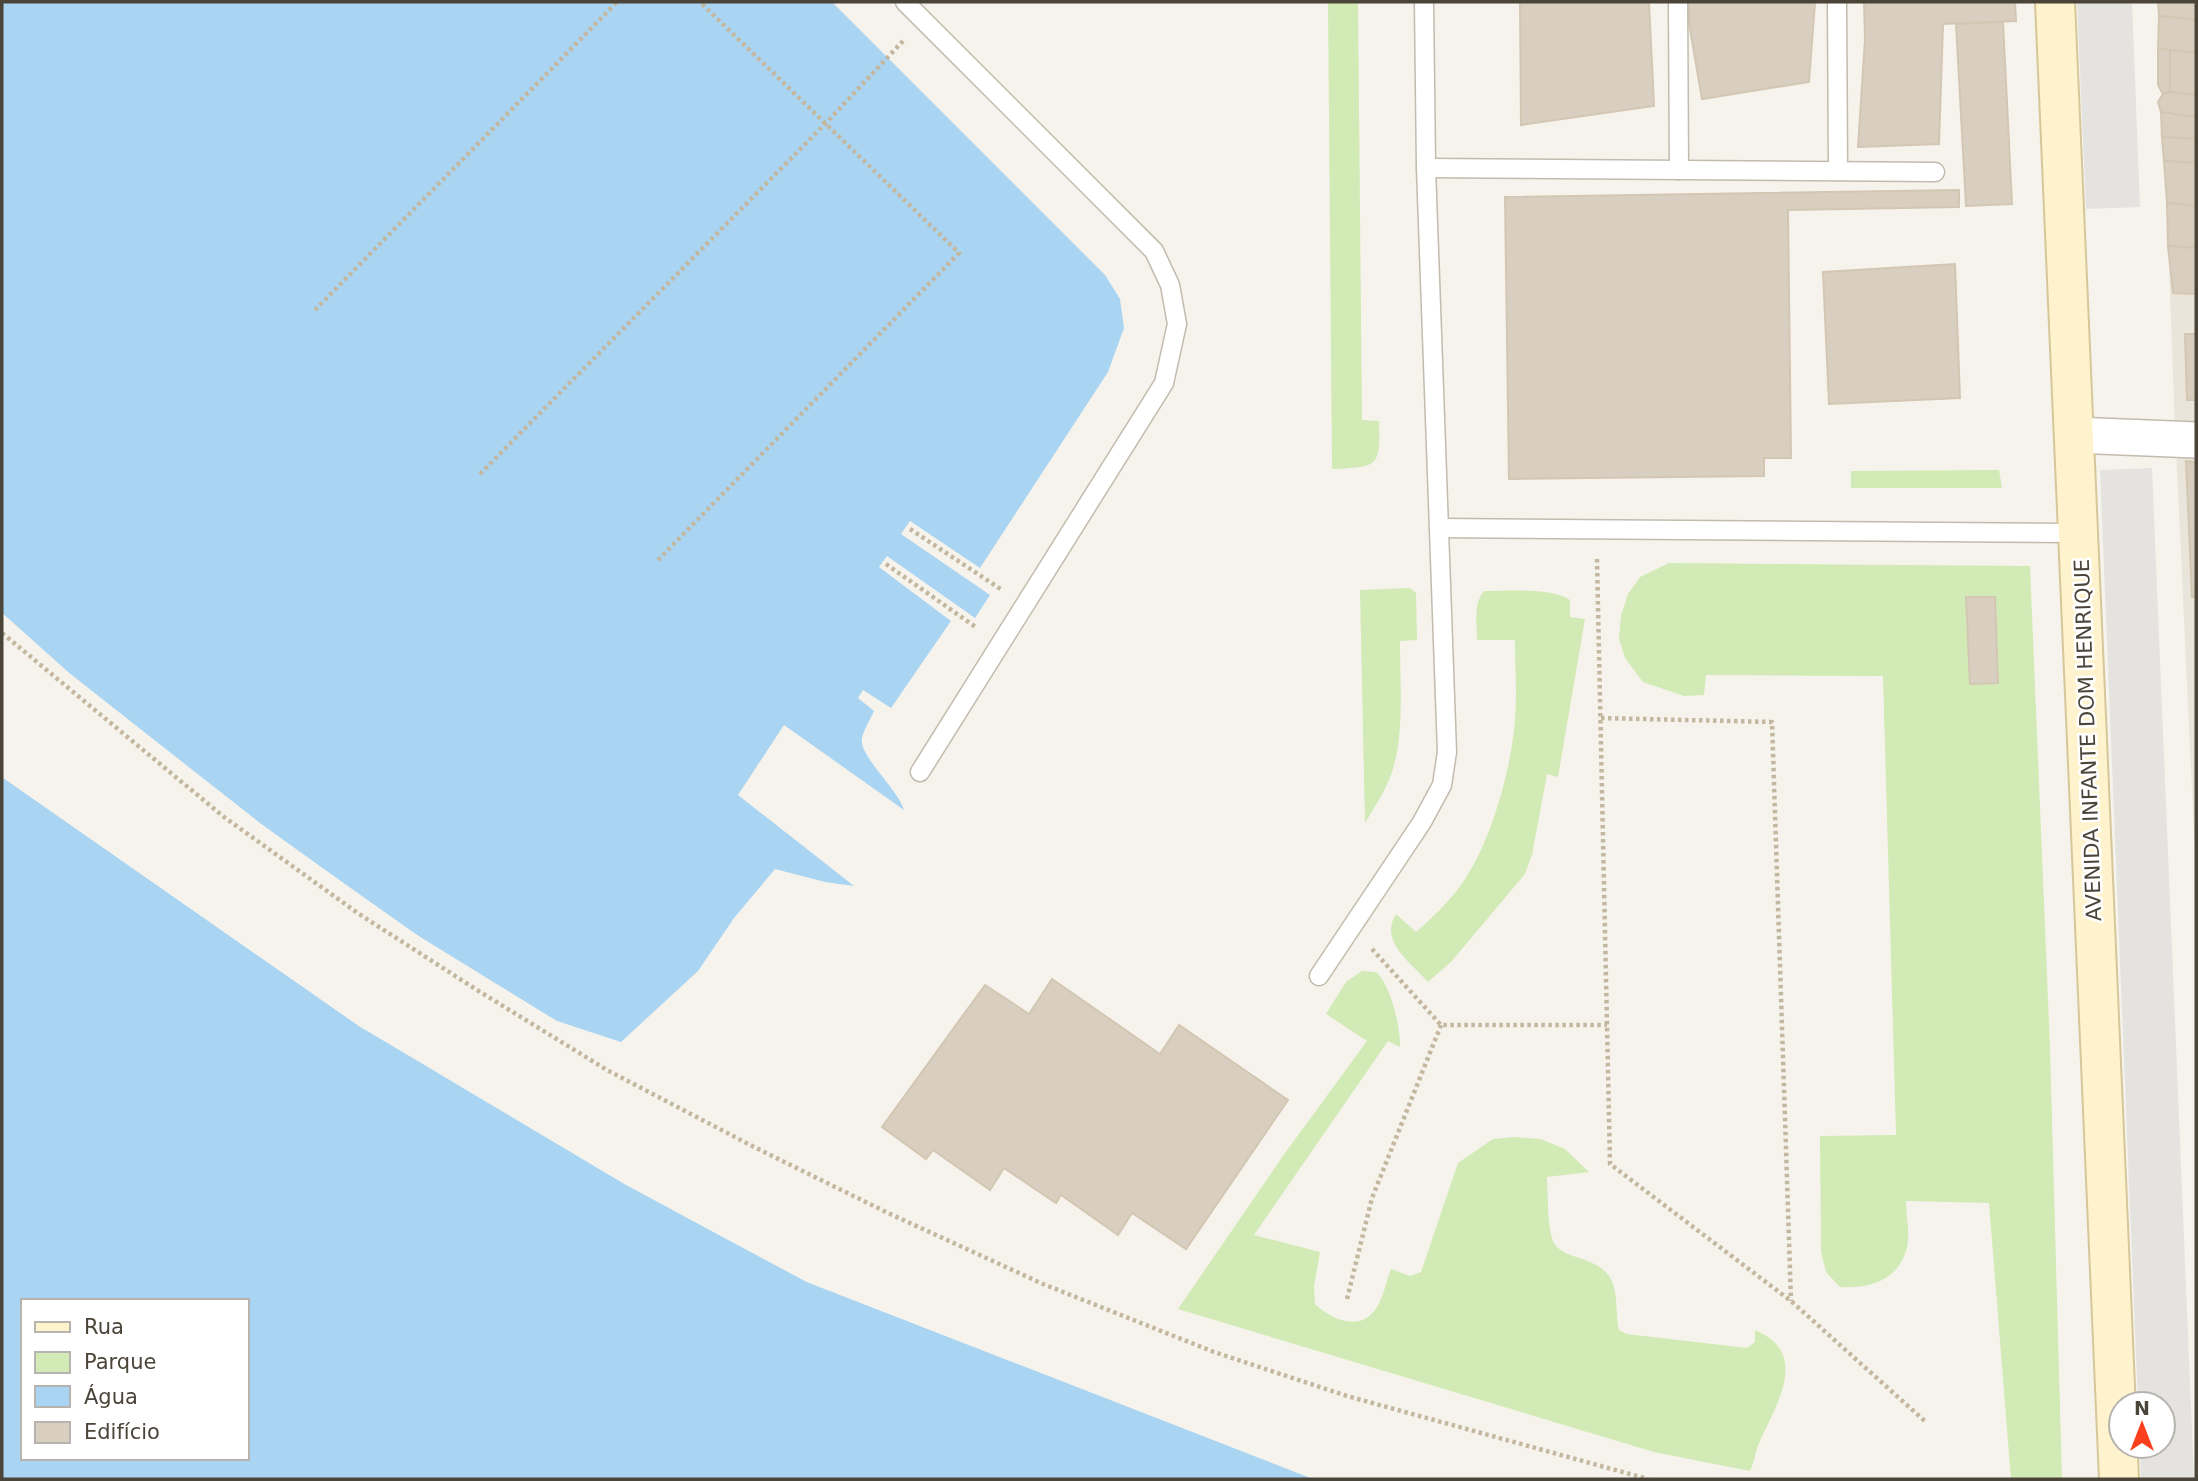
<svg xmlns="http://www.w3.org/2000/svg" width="2198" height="1481" viewBox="0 0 2198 1481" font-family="'DejaVu Sans',sans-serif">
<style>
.residential{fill:#eae5da}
.green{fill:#d2eab5}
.parking{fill:#e5e3e0}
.water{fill:#a9d4f2;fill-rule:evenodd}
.pier{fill:#f6f3ec}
.building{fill:#d8cfc1;stroke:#d3c7b4;stroke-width:2}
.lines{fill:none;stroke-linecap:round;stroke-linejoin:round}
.lane-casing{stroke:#c2bbae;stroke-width:21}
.street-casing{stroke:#c2bbae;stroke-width:38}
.secondary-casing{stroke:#d6c79b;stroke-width:42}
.path{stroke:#c4b79f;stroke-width:4.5;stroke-dasharray:3.5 3.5;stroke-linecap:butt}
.lane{stroke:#fff;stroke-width:18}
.street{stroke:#fff;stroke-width:35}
.secondary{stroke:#fff3cd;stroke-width:38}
.labels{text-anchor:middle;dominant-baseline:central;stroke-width:5;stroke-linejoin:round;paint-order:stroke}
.street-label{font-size:21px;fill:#4b4439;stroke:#fff}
</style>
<rect width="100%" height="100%" fill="#f6f3ec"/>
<polygon class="residential" points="2160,2 2196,2 2196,877 2174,405"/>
<g class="green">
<path d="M1328 2H1358L1362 420 1379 421C1381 468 1377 467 1332 469Z"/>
<polygon points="1999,470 2002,488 1851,488 1851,471"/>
<path d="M1669 563 2030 566 2050 1048 2062 1479H2011L1989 1203 1906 1201C1906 1216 1911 1237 1906 1251 1897 1281 1868 1289 1840 1287L1826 1272 1821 1252 1820 1136 1896 1135 1883 676 1706 675 1704 695 1684 696 1643 682 1625 658 1619 639 1621 616 1628 594 1640 577Z"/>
<path d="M1410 588 1416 593 1417 640 1400 641C1400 678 1404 731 1394 765 1389 786 1376 804 1365 823L1360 590Z"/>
<path d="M1484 591C1508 591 1550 587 1570 600V617L1585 619 1558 777 1547 774 1532 855 1525 874 1451 962 1428 982C1410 962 1379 941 1396 914L1416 932C1433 917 1448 903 1461 885 1488 848 1507 783 1513 738 1518 706 1515 672 1515 640H1477C1477 623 1473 604 1484 591Z"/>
<path d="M1362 971 1376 972C1390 983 1401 1028 1400 1047L1388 1041 1254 1235 1320 1252 1314 1286 1315 1304C1332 1320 1361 1333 1377 1307 1384 1296 1386 1281 1391 1269L1410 1276 1421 1272 1458 1163 1493 1139 1514 1137 1540 1139 1565 1149 1589 1172 1547 1177C1548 1195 1547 1228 1554 1243 1562 1259 1595 1256 1609 1276 1619 1290 1615 1314 1619 1330L1627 1334 1747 1348 1755 1342V1330C1810 1353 1777 1403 1760 1441 1755 1451 1755 1461 1750 1471L1654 1452 1178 1309 1285 1153 1367 1041 1326 1014 1346 982Z"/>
</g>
<g class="parking">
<polygon points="2077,2 2132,2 2140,207 2086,209"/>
<polygon points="2152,468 2194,1479 2141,1479 2140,1446 2163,1446 2163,1404 2138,1404 2100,470"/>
</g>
<g class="water">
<path d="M2 2H832L1105 275 1120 299 1124 328 1108 372 980 568 910 521 901 534 990 595 975 618 887 556 879 567 951 621 891 708 863 690 858 698 874 711C870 720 864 729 862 738 858 755 898 789 904 810L784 725 738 795 854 886 825 882 775 869 734 918 698 971 621 1042 554 1020 404 927 260 823 69 673 2 613Z"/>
<path d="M2 777 359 1026 626 1185 807 1282 1313 1479H2ZM23 1301H247V1458H23Z"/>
</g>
<g class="pier">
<polygon points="2,613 69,673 260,824 420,937 570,1029 552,1023 402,930 258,826 67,676 2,618"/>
<polygon points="2,773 361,1023 627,1182 808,1279 1314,1476 1316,1479 807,1282 684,1216 359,1026 2,777"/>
</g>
<g class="building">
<polygon points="1520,2 1649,2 1654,106 1521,125"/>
<polygon points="1689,2 1815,2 1809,82 1702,99 1689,23"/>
<polygon points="1864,2 2015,2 2016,21 1943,24 1939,144 1858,147 1865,39"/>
<polygon points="2158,2 2196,2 2196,20 2159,16"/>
<polygon points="2159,16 2196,20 2196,53 2158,49"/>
<polygon points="2003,22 2012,204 1966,206 1956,24"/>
<polygon points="2158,49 2170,50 2170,92 2163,94 2158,85"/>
<polygon points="2170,50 2196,53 2196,95 2170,92"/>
<polygon points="2170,92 2196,95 2196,117 2170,115 2161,112 2158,102 2163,94"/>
<polygon points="2161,112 2196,117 2196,139 2162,137"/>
<polygon points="2162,137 2196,139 2196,163 2164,161"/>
<polygon points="2164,161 2196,163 2196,206 2167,203"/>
<polygon points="1959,190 1959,207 1788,210 1791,458 1764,458 1764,476 1509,479 1505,197"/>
<polygon points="2167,203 2196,206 2196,248 2168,246"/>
<polygon points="2168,246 2196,248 2196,294 2173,293"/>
<polygon points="1955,264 1960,398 1829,404 1823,272"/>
<polygon points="2185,334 2196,334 2196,400 2187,400"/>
<polygon points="2186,461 2196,462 2196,597 2192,597"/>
<polygon points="1966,597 1995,597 1998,683 1970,684"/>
<polygon points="1052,979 1160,1054 1179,1025 1288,1100 1186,1249 1132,1213 1118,1235 1061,1195 1056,1203 1004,1168 990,1190 933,1150 926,1159 882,1127 985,985 1029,1014"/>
</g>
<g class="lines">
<defs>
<g id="lane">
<polyline points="905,2 1154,251 1170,285 1177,324 1164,383 920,772"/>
<polyline points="1678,2 1679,170"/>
<polyline points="1837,2 1838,171"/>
<polyline points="1426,168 1935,172"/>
<polyline points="1439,528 2079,533"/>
<polyline points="1319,976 1422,822 1442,785 1447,752 1426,168 1424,2"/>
</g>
<polyline id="street" points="2074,435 2196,440"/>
<polyline id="secondary" points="2055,2 2119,1479"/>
</defs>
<use href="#lane" class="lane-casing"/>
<use href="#street" class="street-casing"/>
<use href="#secondary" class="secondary-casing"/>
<g class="path">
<polyline points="315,310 617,2"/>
<polyline points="480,474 827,122 903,41"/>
<polyline points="910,529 1002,590"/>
<polyline points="1597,559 1610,1164 1791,1301 1927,1423"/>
<polyline points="658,560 959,253 700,2"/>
<polyline points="886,564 977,628"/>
<polyline points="2,633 224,817 359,914 477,990 607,1070 754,1147 888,1213 1043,1284 1214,1352 1347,1396 1648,1479"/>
<polyline points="1601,718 1772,722 1791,1301"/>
<polyline points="1372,949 1441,1025 1607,1025"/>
<polyline points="1347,1299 1372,1198 1441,1025"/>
</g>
<use href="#lane" class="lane"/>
<use href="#street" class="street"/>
<use href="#secondary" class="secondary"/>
</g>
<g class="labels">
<g class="street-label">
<text transform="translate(2088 740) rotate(-92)">AVENIDA INFANTE DOM HENRIQUE</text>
</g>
</g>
<rect width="2198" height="1481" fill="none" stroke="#4b4439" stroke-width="7"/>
<rect x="21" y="1299" width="228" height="161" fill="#ffffff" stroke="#b7b4b0" stroke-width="2"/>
<rect x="35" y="1322" width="35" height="10" fill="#fff3cd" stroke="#b7b4b0" stroke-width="2"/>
<text x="84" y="1334" font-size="21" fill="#4b4439">Rua</text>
<rect x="35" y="1352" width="35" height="21" fill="#d2eab5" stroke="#b7b4b0" stroke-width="2"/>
<text x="84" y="1369" font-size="21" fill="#4b4439">Parque</text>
<rect x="35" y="1386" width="35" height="21" fill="#a9d4f2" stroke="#b7b4b0" stroke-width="2"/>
<text x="84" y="1404" font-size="21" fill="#4b4439">Água</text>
<rect x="35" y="1422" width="35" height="21" fill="#d8cfc1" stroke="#b7b4b0" stroke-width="2"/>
<text x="84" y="1439" font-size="21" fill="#4b4439">Edifício</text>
<g transform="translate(2142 1425)"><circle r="33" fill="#ffffff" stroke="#b7b4b0" stroke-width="2"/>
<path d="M0-5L12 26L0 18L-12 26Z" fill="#fc3f1d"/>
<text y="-10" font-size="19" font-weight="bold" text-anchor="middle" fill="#4b4439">N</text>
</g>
</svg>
